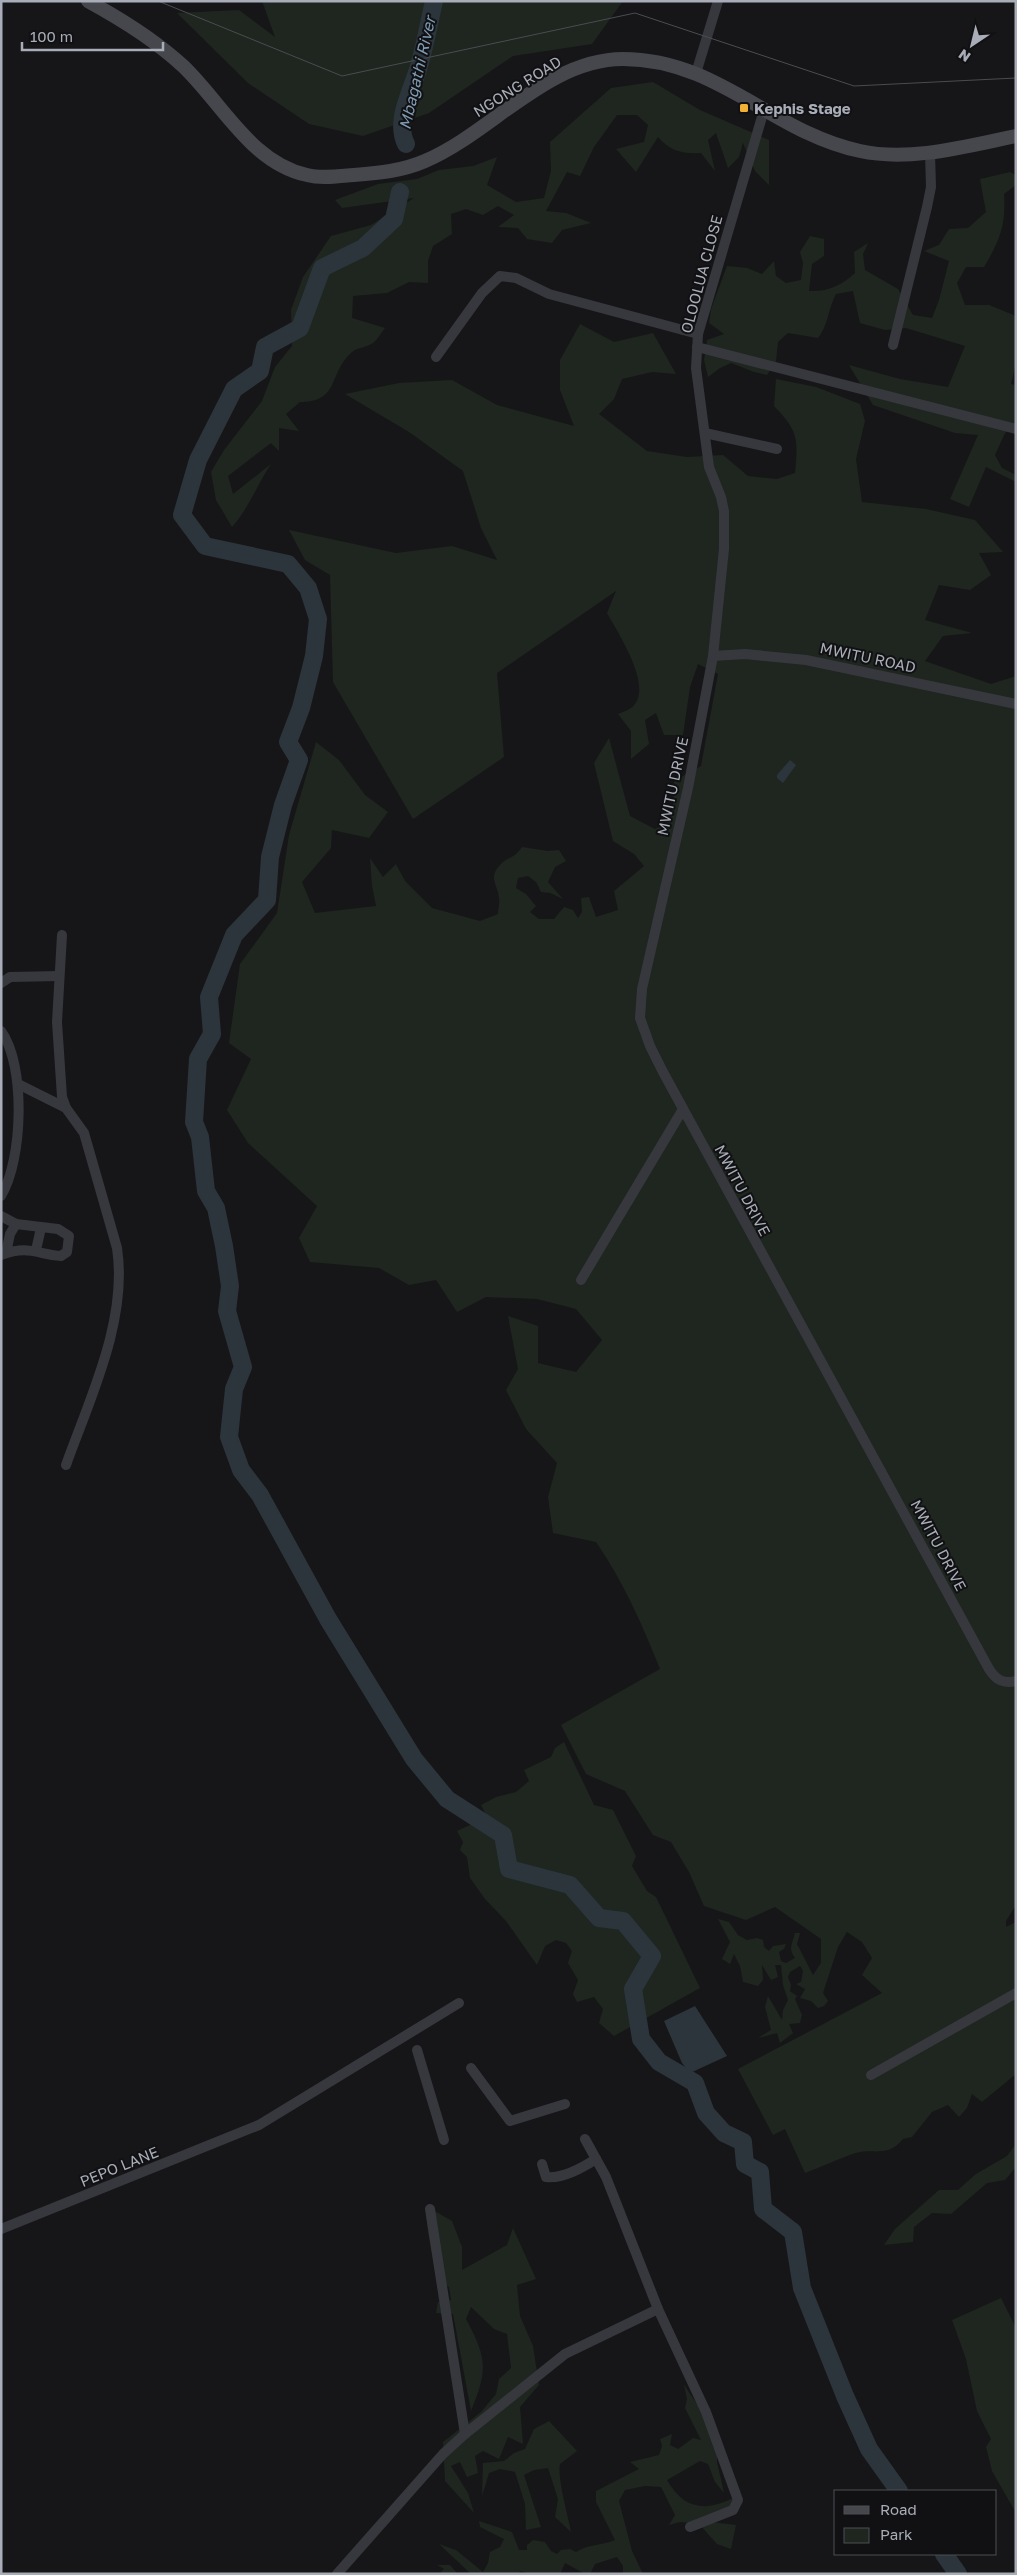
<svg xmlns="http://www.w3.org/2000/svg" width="1017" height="2575" viewBox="0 0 1017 2575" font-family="'Golos Text',sans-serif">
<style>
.green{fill:#1e261f}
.water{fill:#2c353c}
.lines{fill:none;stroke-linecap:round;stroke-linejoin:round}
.river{stroke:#2c353c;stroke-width:18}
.minor{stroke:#37383d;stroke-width:10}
.secondary{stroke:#45474d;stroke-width:14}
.tram{stroke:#4a4c52;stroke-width:1}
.poi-dot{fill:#f2b134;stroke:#111113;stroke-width:2}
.labels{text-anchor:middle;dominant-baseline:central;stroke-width:4;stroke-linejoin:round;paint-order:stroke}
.street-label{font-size:15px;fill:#a8adb8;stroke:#111113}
.poi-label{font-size:15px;font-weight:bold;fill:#a8adb8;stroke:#111113;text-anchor:start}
.water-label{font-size:16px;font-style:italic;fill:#7f9bb3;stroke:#111113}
</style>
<rect width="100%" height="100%" fill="#161618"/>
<g class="green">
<polygon points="262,1 623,1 592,44 513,56 429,113 363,136 309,124 248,83 177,13 239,10 275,37"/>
<path d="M653 82 700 110 769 140V185L755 171 743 143 739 157 728 168 716 133 708 140 715 171 701 153C682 154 670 151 658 137L636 172 616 149 644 142 648 125 637 115H617L594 147 580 176 567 172 546 211 566 213 591 223 562 230 552 243 527 239 518 228 498 227 514 215 498 206 483 215 466 209 451 214 452 234 433 246 428 261V283L409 282 387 293 353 296 352 318 385 328C381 333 377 340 373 343 366 348 357 347 351 353 328 374 340 402 300 402L286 414 299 431 279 428V451L271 443 228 476 233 494 271 464C257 485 249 508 232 527L216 500 211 472 224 450 262 401 275 367 292 346 291 310 303 277 331 236 371 225 414 198 342 208 335 200 378 184 417 179 439 170 473 166 497 157 487 185 516 202 544 198 551 171 550 142 611 88Z"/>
<path d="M1010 172 1016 175V185L1004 194C1006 226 1000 240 984 267H966L957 283 965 305H989L1016 316V363L1011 384 1016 385V426L1005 433 995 455 1002 468 1016 475V482L986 467 969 507 950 499 978 435 955 433 873 405 849 365 900 379 948 387 965 346 906 328 885 330 860 323 853 291 836 294C828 309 828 326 818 338L788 333 778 342 776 361 767 375 754 372 731 363 720 368 708 377 704 360 707 340 724 334 709 323 711 309 727 266 747 268 762 274 774 261 776 276 786 283 801 280 803 263 800 252 810 236 824 239V256L812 264 809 291C827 292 841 286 855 273L854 252 868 243 863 254 865 270 898 289 913 315 932 318 939 300 949 261 924 251 939 245 949 229 968 228 986 212 980 179Z"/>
<path d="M580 324 614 342 653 333 676 374 652 372 622 379 614 399 599 414 647 451 687 457 723 455 748 476 777 479 795 473C798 439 799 432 774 406L776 379 816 387 860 404 865 421 856 459 862 502 926 509 975 520 1003 552 979 553 991 575 970 590 939 585 925 620 972 633 943 636 925 661 991 684 1016 676V1905L1006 1921V1927L1016 1922V2074L982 2102 972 2094 967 2108 959 2117 948 2105 932 2112 912 2137 903 2139C888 2158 874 2148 856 2153 839 2158 822 2167 805 2173L785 2129 773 2135 738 2069 882 1993 862 1975 872 1958 862 1942 847 1932 838 1947 823 1993 828 2001 824 2006 818 2008 811 2001 800 1998 805 1989 796 1984 801 1982 803 1971 800 1966 790 1972 788 1977 791 1985 790 1991 797 1996 795 1999 802 2015 800 2023 789 2024 793 2033 780 2043 777 2033 758 2038 771 2030 765 2007 768 1996 782 2020 783 2010 788 2000 783 1985 781 1965H775L778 1977 771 1980 762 1965 763 1980 758 1986 743 1982 740 1966 734 1954 730 1964 722 1959 730 1942 718 1919 729 1922 738 1935 747 1940 757 1938 763 1940 764 1947 769 1951 773 1946 786 1944 784 1949 779 1952 781 1961 786 1963 795 1958C788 1949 792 1944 795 1933H800L797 1944 813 1975 821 1963V1939L775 1907 746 1920 704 1906 689 1872 671 1842 653 1835 625 1791 586 1774 561 1725 660 1669C642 1624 623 1581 596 1542L553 1533 548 1497 557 1463 526 1429 506 1390 518 1369 508 1316 538 1326V1363L576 1372 602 1340 576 1309 537 1299 486 1297 457 1312 436 1280 409 1285 379 1268 310 1262 299 1238 317 1206 248 1143 227 1110 251 1059 229 1043 240 964 277 913 289 835 316 742 339 760 365 795 388 812 369 838 332 830 331 848 302 882 315 913 376 906 372 886 370 858 383 877 396 864 405 881 432 908 480 921 498 914C498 909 500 903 499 898 498 884 487 878 501 864 508 856 513 860 522 847L548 851 559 850 566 861 555 867 548 882 563 899 550 893 541 892 536 882 528 876 518 878 516 888 526 894 536 906 530 912 539 919H554L564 907 573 910 578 918 582 912 581 898 589 897 596 917 618 910 614 891 644 866 634 854 613 841 594 763 609 738 630 816 655 829 666 824 673 808 674 781 701 766 718 674 698 664 690 687 683 735H664L656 713 645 720 649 744 631 759V731L618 714C623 712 632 709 635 704 651 683 618 633 607 613L616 591 497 673 504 757 413 819 333 682 330 575 305 560 289 530 396 553 452 546 497 560 481 528 463 471 409 432 345 394 399 383 452 380 497 405 574 426 560 390V360Z"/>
<polygon points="564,1742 594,1805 613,1810 636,1856 632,1866 647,1891 656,1897 700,1988 614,2036 599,2023 603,2009 594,1997 577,2002 573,1994 578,1980 568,1963 572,1951 566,1943 556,1940 545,1946 537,1965 506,1921 485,1899 470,1878 467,1857 460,1850 463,1842 457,1831 487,1817 481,1805 496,1797 516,1792 529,1781 524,1770 551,1757 555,1748"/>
<polygon points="1016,2144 1016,2167 1005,2180 987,2183 951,2214 932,2213 914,2227 913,2242 884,2245 895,2229 939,2190 958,2190 976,2174 1007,2156"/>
<path d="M426 2206 452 2221 462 2247V2270L507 2245 513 2228 536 2279 517 2285 520 2316 533 2346 539 2385 520 2407 523 2444 508 2437 499 2459 483 2451 475 2456 478 2473 467 2477 460 2462 451 2466 468 2493 474 2513 445 2481 443 2442 481 2412 496 2394 499 2379 511 2368 507 2334 494 2329 471 2307 466 2319C487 2358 488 2370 471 2411L453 2314 436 2313 438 2302 451 2300 449 2287 437 2279C433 2254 426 2232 426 2206Z"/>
<polygon points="1001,2298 1016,2328 1016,2513 992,2471 986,2447 991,2439 977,2411 966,2359 952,2320"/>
<path d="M684 2385 699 2407 717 2449V2462L724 2493 715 2482 708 2464 700 2461 667 2480C684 2510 706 2512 735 2497L729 2512 704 2521 736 2525 731 2549 717 2544 699 2524 680 2522 669 2525 675 2515 661 2487 645 2486 625 2490 619 2501 632 2551 643 2574H623V2566L617 2557 595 2564 590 2574H585L565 2563 560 2574H529L521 2571 517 2574H471L439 2544 456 2550 483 2572 488 2563 490 2552 500 2547 504 2539 480 2527 479 2521 512 2532 519 2550H527V2545L533 2540 545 2542 551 2551 557 2554 561 2550 570 2549 576 2552C589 2544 600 2546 615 2540L596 2502V2491L639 2469 630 2462 659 2455 662 2446 660 2439 672 2434 670 2445 678 2449 693 2438 701 2440 685 2408 687 2399Z"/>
<path d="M549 2421 577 2451 560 2464C557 2478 568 2515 571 2532L555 2517 558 2499 548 2468 534 2470 524 2475 541 2527 526 2530 525 2504 515 2472 500 2469 489 2473 482 2496 483 2463 504 2461 514 2453 525 2449 534 2429Z"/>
<polygon points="437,2565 450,2565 458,2574 439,2574 444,2569"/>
</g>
<g class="water">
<polygon points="790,760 796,765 783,783 777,778 777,775"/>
<polygon points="695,2006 727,2056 690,2073 682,2063 664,2021"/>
</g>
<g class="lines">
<g class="river">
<path d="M406 144C394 120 413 89 419 66 425 45 429 23 434 1"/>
<polyline points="400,192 394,219 363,248 322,268 300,328 265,347 260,371 234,389 198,460 182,515 205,546 288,564 308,588 318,619 314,656 301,708 288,742 299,760 283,805 270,857 267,900 234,935 209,997 212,1034 198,1059 194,1122 200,1137 206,1191 216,1208 224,1246 230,1286 227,1311 243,1367 234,1389 229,1437 241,1470 260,1495 328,1619 414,1759 447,1799 503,1835 509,1869 570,1885 599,1918 623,1921 652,1956 633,1989 641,2039 659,2062 695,2083 706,2113 724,2133 743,2142 745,2164 760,2172 763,2209 793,2232 802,2288 845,2396 869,2449 899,2491"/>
<polyline points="944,2554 958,2574"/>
</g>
<g class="minor">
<polyline points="696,73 718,1"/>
<path d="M764 110 698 334 696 368 709 467 721 497 724 511V549L713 656 688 788 642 989 640 1018 650 1046 663 1072 989 1669C996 1680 1003 1684 1016 1681"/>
<polyline points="893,345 927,207 931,187 930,153"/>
<polyline points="697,347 1016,429"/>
<polyline points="436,357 482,293 500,276 516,278 549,294 698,334"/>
<polyline points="705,433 777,449"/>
<polyline points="713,656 745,654 806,660 1016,704"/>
<path d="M62 935 57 1022 62 1097 66 1108 84 1133 117 1248C128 1320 90 1398 66 1465"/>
<polyline points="1,983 10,977 59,976"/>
<path d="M1 1031C26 1065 23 1160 1 1196"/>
<polyline points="18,1084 66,1108"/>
<polyline points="1,1216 16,1224"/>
<polyline points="36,1250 41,1228"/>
<path d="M1 1255C29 1245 36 1254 61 1256L67 1252 69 1236 58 1229 16 1224 10 1234 6 1253"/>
<polyline points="581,1280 683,1109"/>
<polyline points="417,2050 444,2140"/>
<polyline points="471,2068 510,2121 565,2104"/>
<polyline points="871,2075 1016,1993"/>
<polyline points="585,2139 606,2177 658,2309 706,2412 738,2500 733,2510 690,2527"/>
<path d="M542 2164 546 2177C563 2179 582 2168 596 2159"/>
<polyline points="430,2209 465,2434"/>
<polyline points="1,2229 259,2125 459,2003"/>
<polyline points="337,2574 443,2454 465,2434 565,2354 658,2309"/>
</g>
<path class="secondary" d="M88 1C121 19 155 40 183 66 222 103 251 163 307 175 322 179 339 176 354 175 379 173 402 171 425 161 491 133 548 59 623 59 718 59 773 133 860 151 910 162 967 146 1016 136"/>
<polyline class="tram" points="158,1 342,76 635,13 854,86 1016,78"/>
</g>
<rect class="poi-dot" x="739" y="103" width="10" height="10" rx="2.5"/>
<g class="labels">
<g class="street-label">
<text transform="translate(517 86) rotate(-32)">NGONG ROAD</text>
<text transform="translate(701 274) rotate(-75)">OLOOLUA CLOSE</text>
<text transform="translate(868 657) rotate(12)">MWITU ROAD</text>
<text transform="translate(672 786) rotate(-78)">MWITU DRIVE</text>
<text transform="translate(743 1190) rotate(62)">MWITU DRIVE</text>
<text transform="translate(939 1545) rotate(62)">MWITU DRIVE</text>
<text transform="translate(119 2166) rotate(-22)">PEPO LANE</text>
</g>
<g class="poi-label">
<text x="754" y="108">Kephis Stage</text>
</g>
<g class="water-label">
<text transform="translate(417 73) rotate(-77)">Mbagathi River</text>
</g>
</g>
<rect width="1017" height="2575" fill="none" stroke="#a8adb8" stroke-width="5"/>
<rect x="834" y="2490" width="162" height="65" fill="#111113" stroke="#4d4f55"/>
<rect x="844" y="2506" width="25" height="8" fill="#45474d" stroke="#4d4f55"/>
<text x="880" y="2515" font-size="15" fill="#a8adb8">Road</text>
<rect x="844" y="2528" width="25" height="15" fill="#1e261f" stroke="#4d4f55"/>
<text x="880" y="2540" font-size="15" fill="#a8adb8">Park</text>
<g transform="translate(972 45) rotate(215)" stroke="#111113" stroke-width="4" paint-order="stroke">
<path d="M0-4L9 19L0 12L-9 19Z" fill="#a8adb8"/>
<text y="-8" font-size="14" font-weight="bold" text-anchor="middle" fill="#a8adb8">N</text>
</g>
<path d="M22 42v8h141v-8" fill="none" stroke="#a8adb8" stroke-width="2.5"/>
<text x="30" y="42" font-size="15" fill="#a8adb8" stroke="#111113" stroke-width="4" paint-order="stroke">100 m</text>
</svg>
